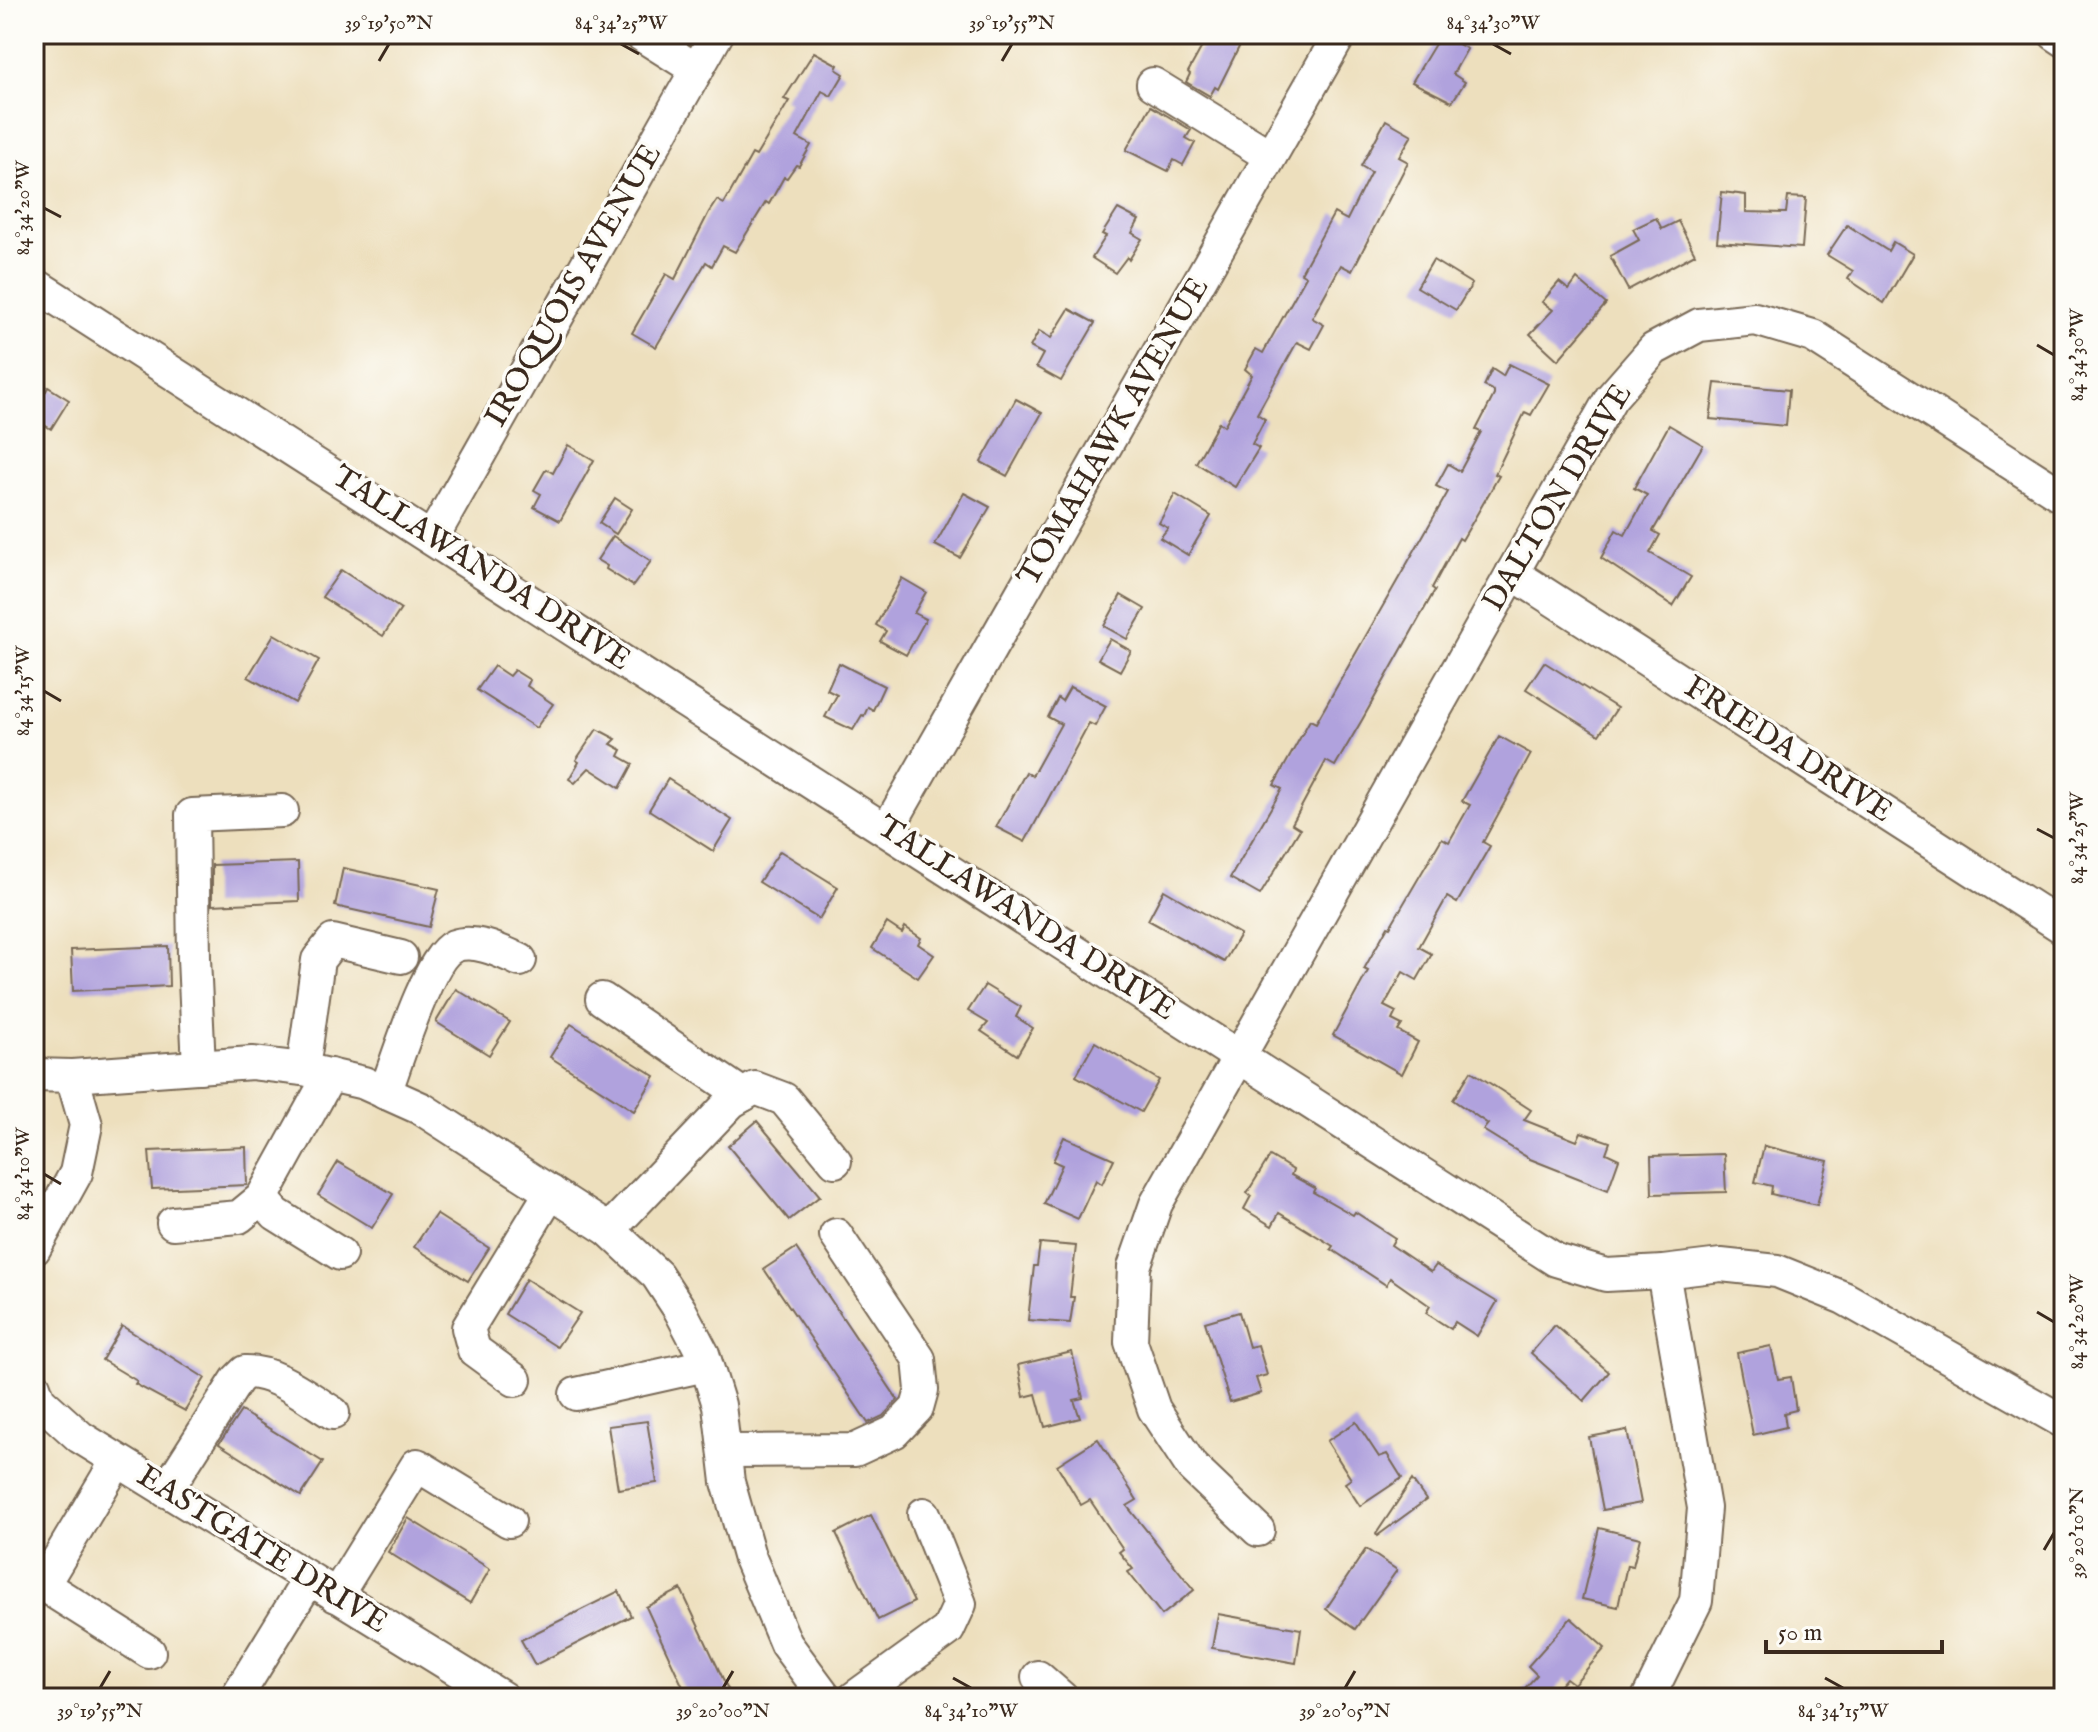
<svg xmlns="http://www.w3.org/2000/svg" width="2098" height="1732" viewBox="0 0 2098 1732" font-family="'IM FELL English',serif">
<style>
.building{fill:#b0a2dd}
.lines{fill:none;stroke-linecap:round;stroke-linejoin:round}
.minor-casing{stroke:#796956;stroke-width:36}
.minor{stroke:#fff;stroke-width:32}
.ticks{fill:none;stroke:#3b2a1e;stroke-width:3}
.labels{text-anchor:middle;dominant-baseline:central;stroke-width:7;stroke-linejoin:round;paint-order:stroke}
.street-label{font-size:32px;fill:#3b2a1e;stroke:#fdfcf7}
.neatline{fill:none;stroke:#3b2a1e;stroke-width:3}
.ticks-label{font-size:20px;text-anchor:middle;fill:#3b2a1e}
</style>
<rect width="100%" height="100%" fill="#fdfcf7"/>
<filter id="ink" filterUnits="userSpaceOnUse"><feTurbulence type="fractalNoise" baseFrequency=".0125" numOctaves="2"/><feDisplacementMap in="SourceGraphic" scale="16" xChannelSelector="R" yChannelSelector="G"/><feConvolveMatrix kernelMatrix="1 2 1 2 8 2 1 2 1" color-interpolation-filters="sRGB"/></filter>
<filter id="wash" filterUnits="userSpaceOnUse"><feTurbulence type="fractalNoise" baseFrequency=".006" numOctaves="4" result="noise"/><feDisplacementMap in="SourceGraphic" scale="32" xChannelSelector="R" yChannelSelector="G"/><feGaussianBlur stdDeviation="1.8" result="paint"/><feColorMatrix in="noise" values="0 0 0 0 0 0 0 0 0 0 0 0 0 0 0 0 0 1.4 0 .05"/><feComposite in="paint" operator="in"/></filter>
<g filter="url(#wash)">
<rect width="100%" height="100%" fill="#eddfbd"/>
<g id="blocks">
<g class="building">
<polygon points="1209,34 1242,34 1237,43 1240,45 1218,89 1215,87 1210,96 1186,82 1190,74 1188,72"/>
<polygon points="1441,34 1467,49 1453,74 1465,82 1452,102 1412,82"/>
<polygon points="814,52 838,65 836,69 844,74 831,96 822,91 797,137 811,145 799,166 796,165 787,178 784,177 769,204 766,202 735,252 723,246 712,266 706,262 656,347 632,333 666,274 675,279 709,212 717,200 724,204 752,154 756,156 789,101 784,99"/>
<polygon points="1151,106 1191,130 1186,138 1195,143 1183,165 1174,160 1168,171 1126,150"/>
<polygon points="1386,120 1412,135 1399,157 1408,162 1352,271 1341,265 1312,318 1324,325 1311,349 1297,342 1257,414 1265,419 1252,444 1259,448 1235,487 1196,463 1219,422 1224,426 1252,375 1245,369 1256,349 1263,353 1306,276 1301,273 1334,213 1347,220 1371,172 1361,166"/>
<polygon points="1722,192 1746,195 1746,212 1786,213 1788,197 1806,198 1802,248 1717,242"/>
<polygon points="1118,209 1139,220 1132,233 1142,239 1129,260 1127,257 1115,273 1092,258 1106,236 1102,234"/>
<polygon points="1656,218 1662,229 1678,221 1695,254 1628,290 1610,256 1639,240 1633,229"/>
<polygon points="1847,225 1888,251 1893,242 1913,254 1884,303 1848,279 1853,271 1827,255"/>
<polygon points="1433,260 1472,284 1456,310 1417,287"/>
<polygon points="1577,279 1606,304 1558,360 1530,334 1553,310 1542,302 1559,282 1569,290"/>
<polygon points="1069,309 1095,323 1061,381 1036,367 1043,354 1030,347 1039,331 1051,338"/>
<polygon points="1509,364 1549,384 1531,415 1525,412 1495,474 1499,476 1462,540 1459,538 1432,588 1435,590 1362,720 1335,766 1326,761 1292,824 1300,829 1260,895 1230,878 1282,789 1274,785 1310,720 1316,723 1448,492 1436,486 1448,464 1460,471 1481,432 1476,430 1494,395 1494,391 1484,386 1492,369 1503,376"/>
<polygon points="1715,383 1789,390 1786,426 1710,419"/>
<polygon points="34,384 46,391 48,387 69,400 51,429 34,419"/>
<polygon points="1016,399 1042,413 1007,476 981,462"/>
<polygon points="1669,425 1703,445 1653,531 1660,535 1650,553 1691,577 1673,606 1601,558 1616,530 1625,535 1647,495 1634,488"/>
<polygon points="568,445 594,460 560,521 534,507 541,494 534,490 546,469 553,473"/>
<polygon points="964,493 990,507 960,558 935,545"/>
<polygon points="1175,494 1211,516 1188,555 1160,538 1168,528 1159,523"/>
<polygon points="615,498 632,509 616,534 599,523"/>
<polygon points="613,536 651,561 633,586 606,569 607,566 597,560"/>
<polygon points="341,570 401,609 383,636 322,597"/>
<polygon points="902,578 926,592 914,613 926,619 906,655 880,641 886,631 876,625"/>
<polygon points="1121,595 1145,609 1127,639 1104,626"/>
<polygon points="274,634 319,660 295,703 248,677"/>
<polygon points="1110,639 1131,651 1120,671 1098,659"/>
<polygon points="1544,662 1617,708 1599,735 1526,689"/>
<polygon points="839,663 884,686 873,710 868,707 864,716 862,715 853,730 825,717 837,695 827,690"/>
<polygon points="494,666 509,676 514,670 530,680 527,686 553,704 536,728 477,690"/>
<polygon points="1070,687 1106,706 1095,726 1089,723 1025,842 996,827 1026,772 1032,776 1061,724 1048,717 1058,698 1062,701"/>
<polygon points="597,729 616,739 611,744 622,750 619,756 633,764 620,788 589,768 575,783 569,779 579,762 576,760"/>
<polygon points="1499,736 1531,754 1483,842 1490,846 1457,903 1447,897 1419,947 1432,954 1417,980 1403,972 1384,1006 1396,1012 1392,1020 1402,1025 1398,1031 1418,1042 1402,1074 1333,1035 1368,971 1364,969 1388,926 1390,927 1442,838 1449,842 1470,805 1462,801"/>
<polygon points="668,779 732,820 713,851 649,810"/>
<polygon points="780,851 838,887 819,919 759,882"/>
<polygon points="298,862 299,901 212,905 212,865"/>
<polygon points="343,868 439,889 429,927 335,906"/>
<polygon points="1164,890 1240,934 1224,962 1148,920"/>
<polygon points="887,923 902,933 905,927 921,938 918,944 934,955 918,978 872,948"/>
<polygon points="168,946 169,986 73,991 71,950"/>
<polygon points="985,985 1021,1007 1016,1017 1033,1028 1017,1055 981,1031 988,1023 968,1011"/>
<polygon points="456,989 510,1022 489,1055 436,1022"/>
<polygon points="571,1024 655,1076 634,1111 550,1057"/>
<polygon points="1095,1042 1159,1080 1141,1112 1076,1076"/>
<polygon points="1471,1071 1531,1110 1524,1120 1577,1141 1581,1132 1610,1142 1606,1153 1619,1159 1608,1190 1530,1159 1483,1130 1488,1124 1453,1100"/>
<polygon points="757,1121 820,1196 789,1220 728,1146"/>
<polygon points="1064,1137 1114,1159 1102,1184 1096,1180 1078,1219 1044,1204 1062,1165 1053,1161"/>
<polygon points="1764,1146 1828,1161 1817,1205 1771,1194 1772,1186 1755,1182"/>
<polygon points="246,1147 247,1185 152,1189 149,1151"/>
<polygon points="1724,1154 1726,1192 1652,1194 1651,1156"/>
<polygon points="1270,1156 1293,1170 1291,1175 1315,1188 1313,1192 1353,1215 1355,1212 1395,1238 1391,1245 1431,1272 1436,1265 1497,1302 1477,1336 1455,1322 1451,1329 1426,1313 1430,1306 1390,1278 1386,1285 1331,1249 1333,1246 1279,1213 1272,1226 1244,1209 1251,1196 1247,1193"/>
<polygon points="338,1162 393,1194 372,1228 318,1195"/>
<polygon points="436,1214 489,1248 468,1281 414,1247"/>
<polygon points="1040,1243 1076,1246 1070,1297 1074,1297 1070,1323 1028,1320 1034,1266 1037,1266"/>
<polygon points="796,1248 898,1400 883,1416 868,1423 764,1269"/>
<polygon points="526,1279 580,1313 557,1347 505,1314"/>
<polygon points="1239,1312 1249,1347 1258,1345 1267,1375 1256,1378 1261,1393 1230,1402 1205,1322"/>
<polygon points="1555,1325 1609,1372 1584,1401 1531,1353"/>
<polygon points="122,1326 205,1378 185,1411 135,1384 137,1381 102,1360"/>
<polygon points="1771,1346 1778,1379 1791,1377 1796,1410 1784,1413 1786,1427 1753,1435 1737,1353"/>
<polygon points="1072,1352 1083,1398 1074,1400 1080,1418 1045,1427 1036,1394 1024,1397 1018,1365"/>
<polygon points="241,1411 323,1462 301,1496 219,1444"/>
<polygon points="647,1421 657,1483 618,1489 608,1426"/>
<polygon points="1356,1422 1379,1457 1387,1454 1402,1478 1360,1506 1345,1483 1351,1479 1327,1441"/>
<polygon points="1627,1430 1641,1503 1603,1510 1589,1437"/>
<polygon points="1098,1439 1137,1500 1127,1506 1194,1590 1162,1615 1128,1572 1133,1569 1119,1552 1123,1549 1090,1500 1081,1505 1057,1465"/>
<polygon points="1412,1480 1426,1500 1377,1536 1376,1534"/>
<polygon points="871,1515 914,1602 878,1620 836,1533"/>
<polygon points="408,1518 490,1569 470,1603 388,1552"/>
<polygon points="1599,1528 1640,1538 1633,1566 1627,1565 1618,1607 1582,1599"/>
<polygon points="1366,1549 1397,1570 1355,1629 1326,1609"/>
<polygon points="681,1589 732,1698 688,1698 646,1607"/>
<polygon points="619,1591 631,1616 535,1665 521,1640"/>
<polygon points="1218,1614 1301,1629 1296,1663 1212,1648"/>
<polygon points="1571,1618 1605,1648 1574,1684 1566,1678 1549,1698 1516,1698 1537,1675 1528,1666"/>
</g>
</g>
</g>
<g filter="url(#ink)">
<use href="#blocks" fill-opacity="0" stroke="#796956" stroke-width="2"/>
<g class="lines">
<defs>
<g id="minor">
<polyline points="640,34 697,70"/>
<polyline points="2055,34 2064,40"/>
<polyline points="1153,84 1270,156"/>
<polyline points="34,284 1556,1260 1606,1275 1663,1272 1721,1265 1777,1271 1844,1298 2064,1422"/>
<polyline points="432,538 717,34"/>
<polyline points="1512,573 2064,928"/>
<polyline points="887,830 1340,34"/>
<polyline points="602,999 743,1095"/>
<polyline points="199,1067 194,958 192,815 282,811"/>
<polyline points="303,1069 318,960 333,941 401,957"/>
<polyline points="34,1075 72,1076 252,1063 303,1069 364,1083 422,1109 609,1230 657,1275 680,1310 703,1354 719,1405 728,1482 749,1556 786,1644 826,1698"/>
<path d="M385 1093C396 1064 428 957 454 946 475 938 502 952 520 960"/>
<polyline points="262,1198 276,1214 340,1254"/>
<polyline points="173,1223 239,1217 262,1198 330,1075"/>
<polyline points="609,1230 731,1102 755,1088 784,1099 835,1161"/>
<polyline points="34,1249 76,1173 86,1125 72,1076"/>
<polyline points="515,1380 474,1350 468,1328 551,1192"/>
<polyline points="34,1386 39,1400 80,1437 503,1698"/>
<polyline points="576,1394 706,1365"/>
<polyline points="725,1451 855,1450 894,1432 917,1408 922,1390 919,1359 836,1235"/>
<polyline points="117,1461 43,1585 149,1652"/>
<path d="M166 1491 237 1380 245 1372C276 1371 308 1398 333 1413"/>
<polyline points="1258,1530 1192,1467 1154,1409 1131,1342 1134,1267 1156,1204 1611,398 1654,349 1699,325 1755,319 1813,336 2064,497"/>
<polyline points="336,1596 417,1465 509,1521"/>
<polyline points="1038,1677 1062,1698"/>
<polyline points="236,1698 309,1579"/>
<polyline points="854,1698 948,1630 960,1604 924,1514"/>
<polyline points="1648,1698 1696,1601 1704,1508 1663,1272"/>
</g>
</defs>
<use href="#minor" class="minor-casing"/>
<use href="#minor" class="minor"/>
</g>
</g>
<path class="ticks" d="M621 44 639 54M1493 44 1511 54M379 61 389 44M1002 61 1012 44M44 208 61 217M2037 345 2054 355M44 691 61 701M2037 829 2054 838M44 1174 61 1184M2037 1312 2054 1322M2044 1550 2054 1533M953 1678 971 1688M1825 1678 1843 1688M100 1688 110 1671M723 1688 733 1671M1345 1688 1355 1671"/>
<g class="labels">
<g class="street-label">
<text transform="translate(574 286) rotate(-60)">IROQUOIS AVENUE</text>
<text transform="translate(1114 432) rotate(-60)">TOMAHAWK AVENUE</text>
<text transform="translate(1558 498) rotate(-59)">DALTON DRIVE</text>
<text transform="translate(481 569) rotate(33)">TALLAWANDA DRIVE</text>
<text transform="translate(1788 750) rotate(33)">FRIEDA DRIVE</text>
<text transform="translate(1026 919) rotate(33)">TALLAWANDA DRIVE</text>
<text transform="translate(262 1550) rotate(32)">EASTGATE DRIVE</text>
</g>
</g>
<rect width="2098" height="1732" fill="none" stroke="#fdfcf7" stroke-width="88"/>
<path d="M1766 1640v12h176v-12" fill="none" stroke="#3b2a1e" stroke-width="4"/>
<text x="1778" y="1640" font-size="24" fill="#3b2a1e" stroke="#fdfcf7" stroke-width="6" paint-order="stroke">50 m</text>
<rect x="44" y="44" width="2010" height="1644" class="neatline"/>
<g class="ticks-label">
<text x="389" y="29">39°19'50"N</text>
<text x="621" y="29">84°34'25"W</text>
<text x="1012" y="29">39°19'55"N</text>
<text x="1493" y="29">84°34'30"W</text>
<text transform="translate(22 208) rotate(-90)" y="7">84°34'20"W</text>
<text transform="translate(2076 355) rotate(-90)" y="7">84°34'30"W</text>
<text transform="translate(22 691) rotate(-90)" y="7">84°34'15"W</text>
<text transform="translate(2076 838) rotate(-90)" y="7">84°34'25"W</text>
<text transform="translate(22 1174) rotate(-90)" y="7">84°34'10"W</text>
<text transform="translate(2076 1322) rotate(-90)" y="7">84°34'20"W</text>
<text transform="translate(2076 1533) rotate(-90)" y="7">39°20'10"N</text>
<text x="100" y="1717">39°19'55"N</text>
<text x="723" y="1717">39°20'00"N</text>
<text x="971" y="1717">84°34'10"W</text>
<text x="1345" y="1717">39°20'05"N</text>
<text x="1843" y="1717">84°34'15"W</text>
</g>
</svg>
